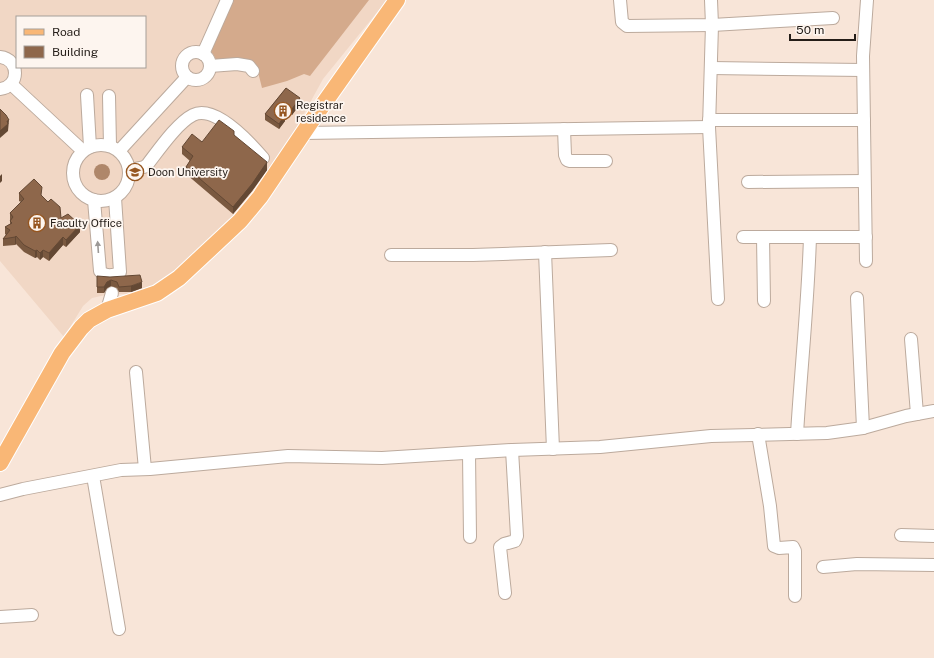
<svg xmlns="http://www.w3.org/2000/svg" width="934" height="658" viewBox="0 0 934 658" font-family="'Public Sans',sans-serif">
<style>
.built{fill:#f1d7c5;fill-rule:evenodd}
.forest{fill:#d4aa8c}
.water{fill:#af876a}
.lines{fill:none;stroke-linecap:round;stroke-linejoin:round}
.minor-casing{stroke:#bcaa9d;stroke-width:14}
.major-casing{stroke:#fff;stroke-width:18}
.minor{stroke:#fff;stroke-width:12}
.major{stroke:#f9b776;stroke-width:16}
.wall{fill:#7a5940}
.shaded-wall{fill:#634834}
.building{fill:#8e674b;stroke:#634834}
.oneway{fill:#9c9997}
.labels{text-anchor:middle;dominant-baseline:central;stroke-width:3.5;stroke-linejoin:round;paint-order:stroke}
.poi-label{font-size:11px;fill:#241d18;stroke:#fdf5ef;text-anchor:start}
</style>
<rect width="100%" height="100%" fill="#f8e5d8"/>
<path class="built" d="M0 0H387L323 79 283 152 240 212 175 275 162 280 139 294H110L92 298 83 306 64 337 0 261ZM17 17H145V67H17Z"/>
<polygon class="forest" points="231,0 369,0 310,76 304,74 287,81 262,88 258,72 217,61 210,49"/>
<circle class="water" cx="102" cy="172" r="8"/>
<g class="lines">
<defs>
<g id="minor">
<polyline points="620,0 622,22 627,26 712,25 833,18"/>
<polyline points="711,0 712,25 709,127 718,299"/>
<circle cx="196" cy="66" r="14"/>
<polyline points="203,54 227,0"/>
<path d="M0 57C20 59 20 87 0 89"/>
<polyline points="210,66 237,64 249,66 253,71"/>
<polyline points="711,68 863,70"/>
<polyline points="11,84 83,151"/>
<polyline points="87,95 90,147"/>
<polyline points="109,96 110,146"/>
<polyline points="709,120 864,120"/>
<polyline points="564,129 565,155 567,160 570,161 606,161"/>
<polyline points="303,133 709,127"/>
<circle cx="101" cy="173" r="28"/>
<polyline points="119,151 187,77"/>
<path d="M130 170 144 167 147 165C158 151 177 123 193 115 215 104 251 144 263 158"/>
<polyline points="748,182 864,181"/>
<path d="M94 200 100 271C105 277 114 276 120 272L115 198"/>
<polyline points="743,237 866,237"/>
<polyline points="763,237 764,301"/>
<polyline points="545,252 553,449"/>
<polyline points="391,255 473,255 611,250"/>
<polyline points="866,261 863,56 867,0"/>
<polyline points="857,298 863,428"/>
<polyline points="107,310 112,293"/>
<polyline points="911,339 917,414"/>
<polyline points="136,372 145,469"/>
<polyline points="758,434 770,506 774,546 779,548 793,547 795,551 795,596"/>
<path d="M797 434C801 368 808 303 810 237"/>
<polyline points="469,453 470,537"/>
<polyline points="93,476 119,629"/>
<polyline points="0,495 23,489 121,470 150,469 288,456 382,458 512,450 600,447 711,436 827,433 863,428 906,416 934,411"/>
<polyline points="901,535 934,536"/>
<polyline points="823,567 857,564 934,565"/>
<polyline points="505,593 500,547 504,544 515,541 517,536 512,450"/>
<polyline points="0,617 32,615"/>
</g>
<polyline id="major" points="0,463 62,353 81,328 89,320 107,310 157,293 179,278 240,221 260,197 310,123 397,0"/>
</defs>
<use href="#minor" class="minor-casing"/>
<use href="#major" class="major-casing"/>
<use href="#minor" class="minor"/>
<use href="#major" class="major"/>
</g>
<g class="wall">
<polygon points="286,88 300,104 292,115 285,111 285,121 279,129 265,120 265,114"/>
<polygon points="234,135 267,170 252,191 233,214 186,174 186,167 190,161 182,154 182,147 202,142"/>
<polygon points="19,193 42,196 61,218 80,232 66,247 63,245 49,261 43,257 40,260 37,257 35,258 24,252 16,244 15,245 3,246 3,239 6,235 5,234 5,227 10,224 10,213 21,202 19,201"/>
<polygon points="97,276 142,288 131,292 119,292 117,288 111,286 107,288 104,293 97,293"/>
</g>
<g class="shaded-wall">
<polygon points="300,98 300,104 292,115 292,109"/>
<polygon points="285,115 285,121 279,129 279,124"/>
<polygon points="9,120 8,131 0,138 0,131 7,121"/>
<polygon points="267,162 267,170 252,191 233,214 233,207"/>
<polygon points="2,174 2,181 0,183 0,176"/>
<polygon points="80,225 80,232 66,247 66,240"/>
<polygon points="16,236 16,244 15,245 15,237"/>
<polygon points="63,237 63,245 49,261 49,253"/>
<polygon points="37,250 37,257 35,258 35,251"/>
<polygon points="43,250 43,257 40,260 40,253"/>
<polygon points="111,280 111,286 107,288 104,293 104,287 107,282"/>
<polygon points="142,282 142,288 131,292 131,286"/>
</g>
<g class="building">
<polygon points="286,88 300,98 292,109 284,104 285,115 279,124 265,114"/>
<polygon points="0,109 6,115 9,120 7,121 8,124 0,131"/>
<polygon points="219,120 234,131 234,135 267,162 252,184 233,207 186,167 193,156 182,147 192,134 202,142"/>
<polygon points="34,179 42,187 41,195 48,202 51,199 60,207 61,218 68,214 80,225 66,240 63,237 49,253 43,250 40,253 37,250 35,251 24,245 16,236 15,237 3,239 10,230 5,227 12,223 10,221 13,217 10,213 24,199 19,193"/>
<polygon points="140,275 142,282 131,286 119,287 117,282 111,280 107,282 104,287 97,287 97,276 110,277"/>
</g>
<defs><path id="oneway-solid" d="M-6-.8H1V-3.2L6.5 0L1 3.2V.8H-6Z"/></defs>
<use class="oneway" href="#oneway-solid" transform="translate(98 247) rotate(-94)"/>
<defs>
<symbol id="building-ring" viewBox="-11 -11 22 22"><circle r="9.5" fill="#fdf5ef" stroke="#965620" stroke-width="1.5"/><path d="M-4-6H4V6H1V3H-1V6H-4ZM-2.5-4.3h1.7v1.8h-1.7ZM.8-4.3h1.7v1.8H.8ZM-2.5-1h1.7V.8h-1.7ZM.8-1h1.7V.8H.8Z" fill="#965620"/></symbol>
<symbol id="university-ring" viewBox="-11 -11 22 22"><circle r="9.5" fill="#fdf5ef" stroke="#965620" stroke-width="1.5"/><path d="M0-5L7-2L0 1L-7-2ZM-4 1L0 2.5L4 1V4Q0 6-4 4Z" fill="#965620"/></symbol>
</defs>
<g fill-rule="evenodd">
<use href="#building-ring" x="273" y="101" width="20" height="20"/>
<use href="#university-ring" x="125" y="162" width="20" height="20"/>
<use href="#building-ring" x="27" y="213" width="20" height="20"/>
</g>
<g class="labels">
<g class="poi-label">
<text x="296" y="105">Registrar<tspan x="296" dy="13">residence</tspan></text>
<text x="148" y="172">Doon University</text>
<text x="50" y="223">Faculty Office</text>
</g>
</g>
<rect x="16" y="16" width="130" height="52" fill="#fdf5ef" stroke="#a69f99"/>
<rect x="24" y="29" width="20" height="6" fill="#f9b776" stroke="#a69f99"/>
<text x="52" y="36" font-size="12" fill="#241d18">Road</text>
<rect x="24" y="46" width="20" height="12" fill="#8e674b" stroke="#a69f99"/>
<text x="52" y="56" font-size="12" fill="#241d18">Building</text>
<path d="M790 34v6h65v-6" fill="none" stroke="#241d18" stroke-width="2"/>
<text x="796" y="34" font-size="12" fill="#241d18" stroke="#fdf5ef" stroke-width="3" paint-order="stroke">50 m</text>
</svg>
